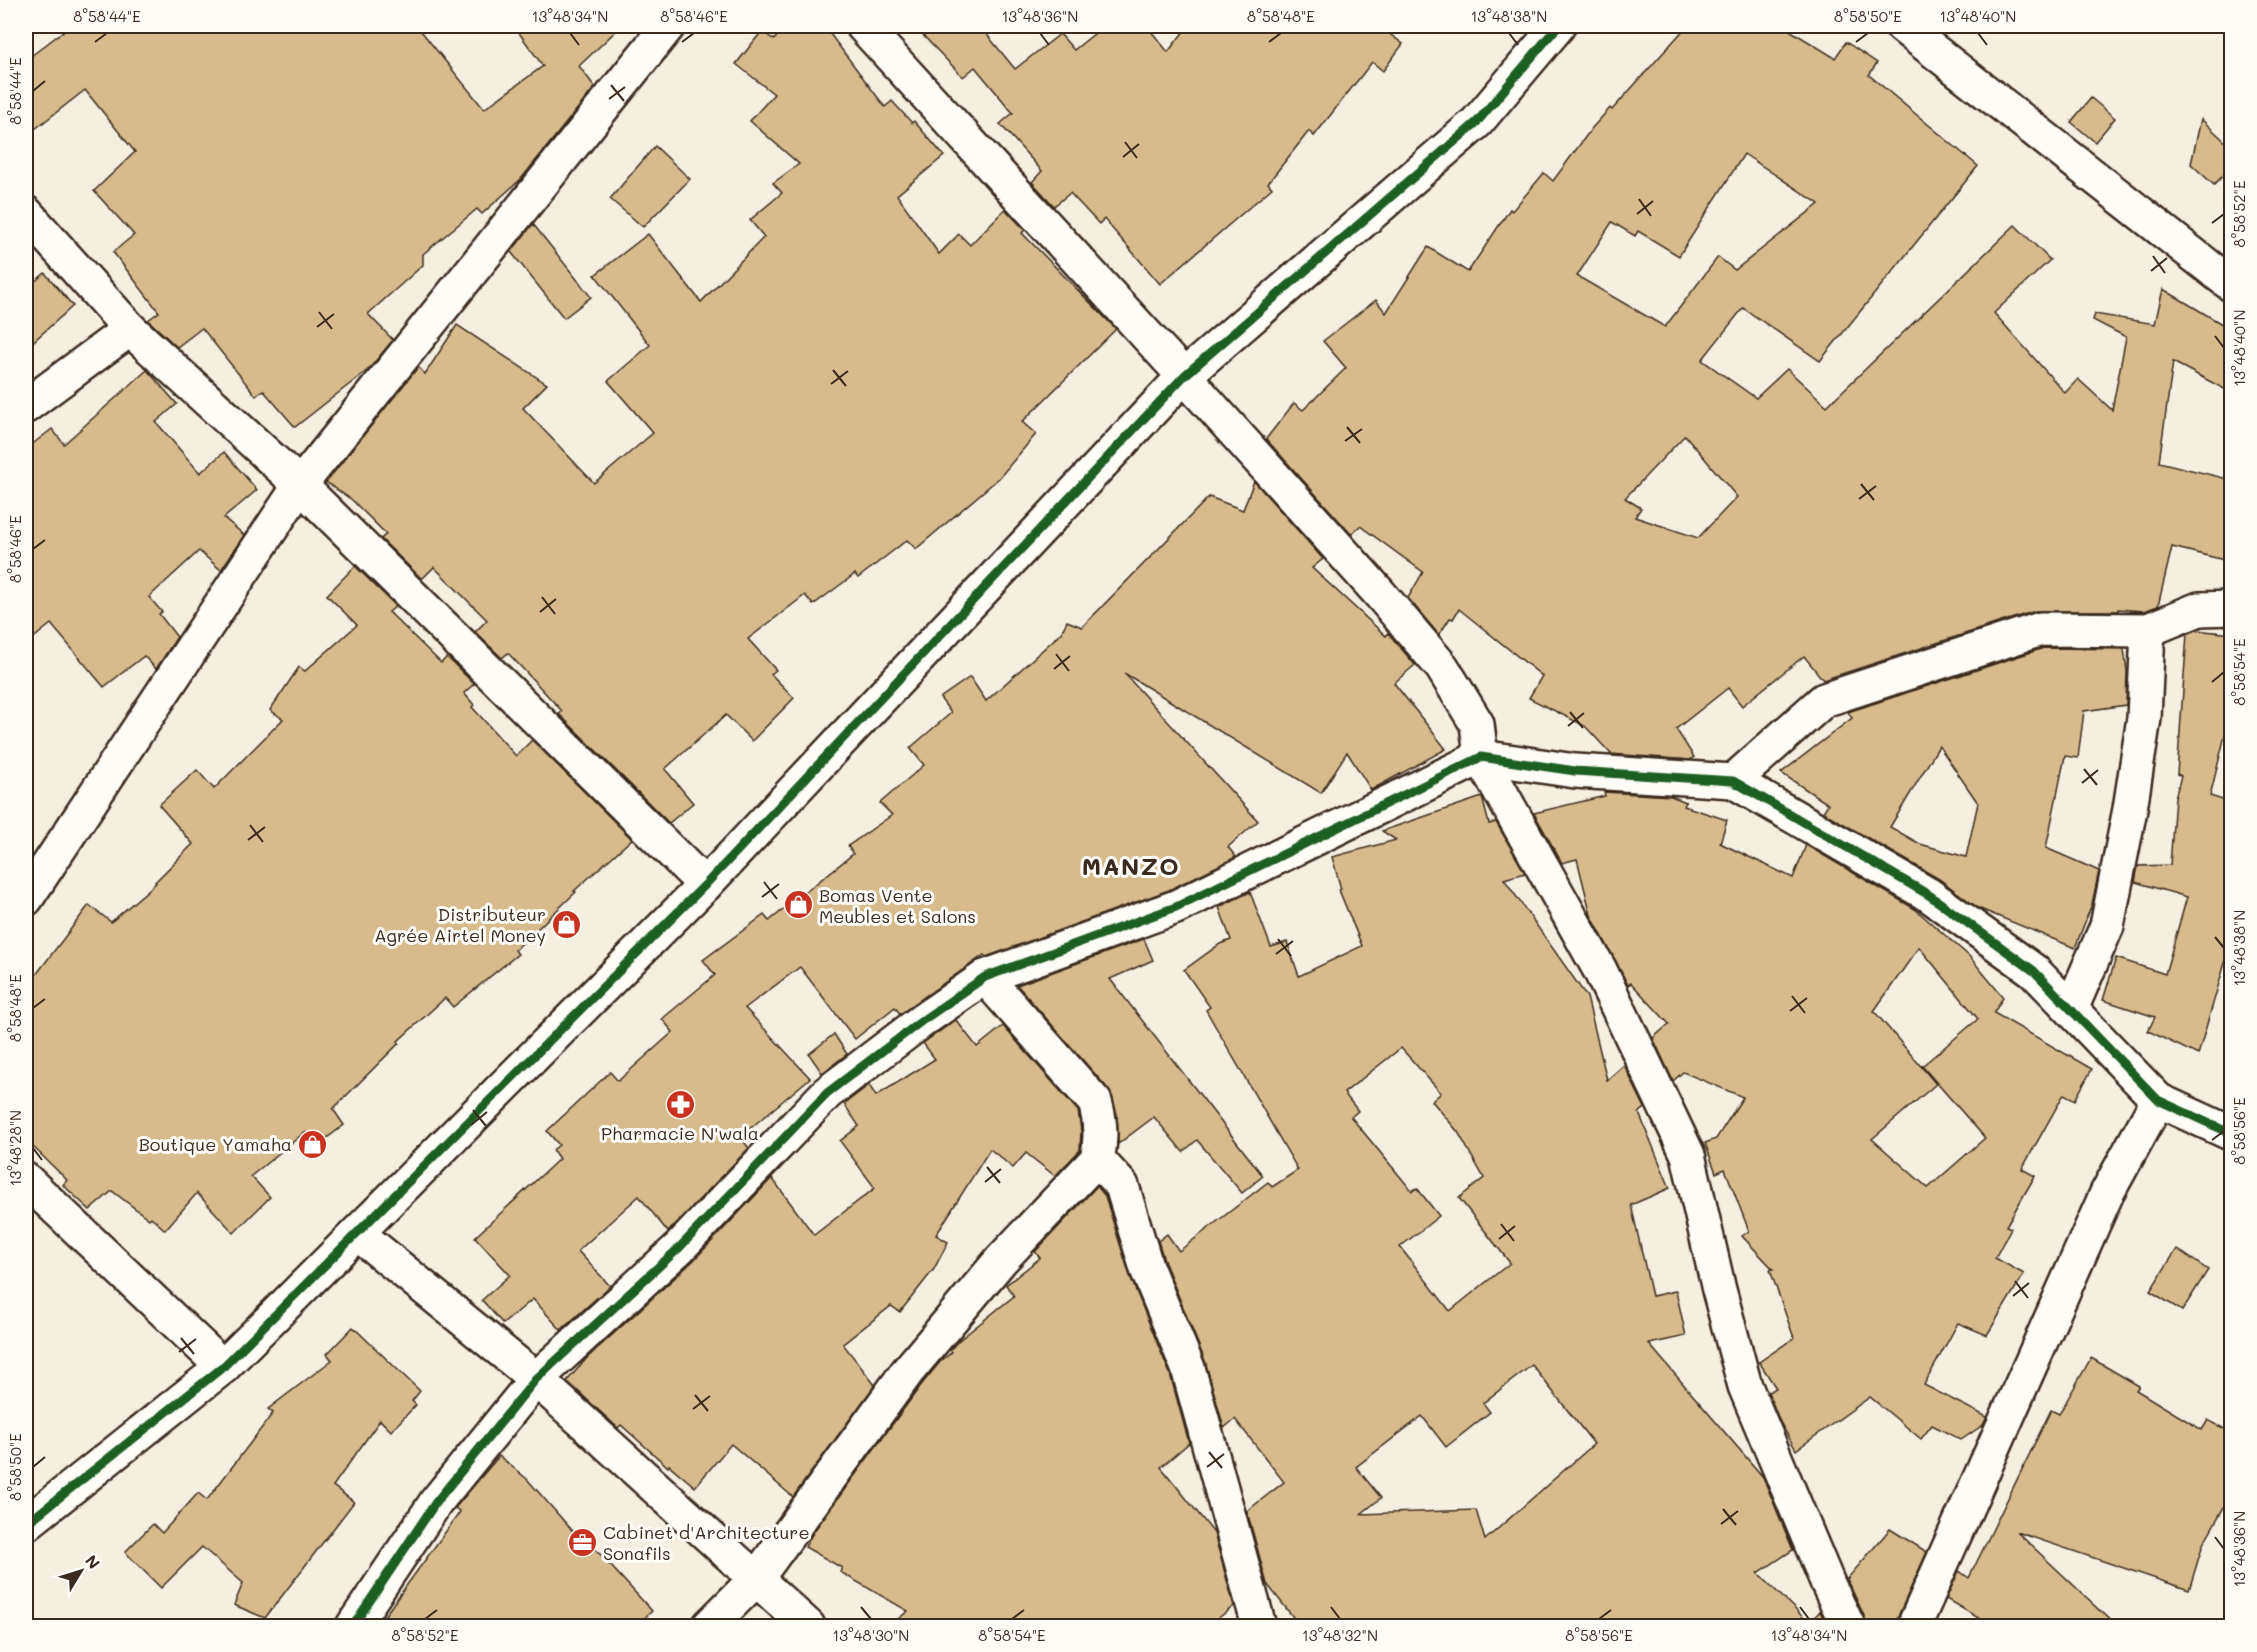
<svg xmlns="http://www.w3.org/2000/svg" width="2257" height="1652" viewBox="0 0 2257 1652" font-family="Mali,sans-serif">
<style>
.building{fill:#d7bb8c;stroke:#3b2a1e;stroke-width:1.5;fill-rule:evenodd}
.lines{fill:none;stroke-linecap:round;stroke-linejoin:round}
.minor-casing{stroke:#3b2a1e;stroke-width:38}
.minor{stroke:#fdfcf7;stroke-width:33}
.cycleway-casing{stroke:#fdfcf7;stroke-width:13}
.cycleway{stroke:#1b5e20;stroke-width:9}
.ticks{fill:none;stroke:#3b2a1e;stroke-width:2}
.labels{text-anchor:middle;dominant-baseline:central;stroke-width:6;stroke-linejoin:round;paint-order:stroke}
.poi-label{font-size:18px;fill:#3b2a1e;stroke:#fdfcf7;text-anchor:start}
.district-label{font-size:24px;font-weight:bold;letter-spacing:1.5px;fill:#3b2a1e;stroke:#fdfcf7}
.neatline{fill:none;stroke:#3b2a1e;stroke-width:2}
.ticks-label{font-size:15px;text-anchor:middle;fill:#3b2a1e}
</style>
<rect width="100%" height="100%" fill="#f5efe2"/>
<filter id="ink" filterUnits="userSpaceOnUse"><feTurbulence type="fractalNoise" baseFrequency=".0167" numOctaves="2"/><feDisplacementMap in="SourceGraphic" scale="12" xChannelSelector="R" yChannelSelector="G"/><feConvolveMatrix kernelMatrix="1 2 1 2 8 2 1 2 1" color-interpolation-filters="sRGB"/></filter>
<g filter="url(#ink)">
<g class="building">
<polygon points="70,26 417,26 484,109 543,66 514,26 621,26 579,66 595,87 521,179 482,214 477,209 423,254 423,265 368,314 393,340 369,369 295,427 263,390 256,396 202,328 177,347 148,320 159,312 113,252 134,235 94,191 135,152 85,90 26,136 26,60"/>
<polygon points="785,26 824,26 885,107 892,101 912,123 914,121 944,156 897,195 939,254 959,234 970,245 1005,209 1025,230 1022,233 1116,329 1022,422 1036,434 999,478 916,549 907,540 858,578 855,574 813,605 805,595 748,639 776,670 771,674 794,698 752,741 726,715 665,769 693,803 669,823 559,714 562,711 508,653 502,658 475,632 487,620 434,567 422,579 381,539 386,534 352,500 326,482 418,367 425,374 457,325 547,384 523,408 594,483 653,433 608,381 650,345 595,275 648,234 701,302 764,237 750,220 782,193 773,183 799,164 750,121 774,94 736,64 762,31 774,40"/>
<polygon points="914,26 980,26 1015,69 1060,34 1074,50 1104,26 1147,26 1168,52 1188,26 1379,26 1403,44 1383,71 1372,62 1314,136 1309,131 1268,183 1272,188 1160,284 1104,219 1099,224 1070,193 1054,206 1032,182 1042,171 1000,124 1013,113 975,67 963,77"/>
<path d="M1687 26H1783L1835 58 1846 42 1877 63 1869 75 1978 166 1820 361 1743 308 1702 360 1756 398 1787 369 1827 406 2015 225 2050 260 1994 313 2065 393 2078 379 2112 410 2126 337 2093 320 2095 314 2155 324 2163 289 2232 330V393L2173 362 2159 462 2232 480V562L2172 547 2158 606 2144 611 2118 609V611H2035L1823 680 1804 656 1742 706 1728 688 1676 729 1694 757 1690 760 1611 754 1585 726 1529 698 1542 676 1459 609 1453 619 1450 618 1439 635 1408 598 1423 572 1360 526 1351 534 1266 439 1294 403 1303 410 1346 368 1323 341 1376 300 1386 313 1428 247 1468 272 1510 209 1512 211 1544 173 1553 181 1592 128 1610 108 1612 110ZM1744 154 1819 204 1735 270 1718 257 1665 327 1577 276 1612 222 1635 236 1638 231 1679 256ZM1685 435 1737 497 1698 538 1635 517 1641 508 1625 498Z"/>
<polygon points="2091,98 2115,118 2095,142 2071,122"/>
<polygon points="2201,119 2232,148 2232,166 2214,185 2191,164"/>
<polygon points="655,146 690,179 643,227 610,199"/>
<polygon points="533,224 591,297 564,318 511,252"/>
<polygon points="45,273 73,306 26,348 26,289"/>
<polygon points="147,370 177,404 156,422 200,473 224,452 257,490 224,518 244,535 221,570 199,551 149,597 162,612 159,614 177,637 156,669 144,656 104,687 51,624 26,644 26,449 52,429 64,444"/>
<polygon points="1254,481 1323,559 1312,568 1386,636 1388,633 1415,665 1394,683 1446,749 1371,790 1347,752 1321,793 1124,673 1258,821 1228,847 1236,857 1169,890 986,957 984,955 900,1014 895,1007 855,1039 800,967 745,1008 810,1078 740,1137 749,1148 668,1232 639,1196 578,1251 610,1286 561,1330 533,1299 503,1324 482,1300 510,1275 475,1237 559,1159 553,1150 559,1145 547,1131 610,1072 618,1081 673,1032 662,1019 715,975 703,960 764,915 769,921 853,854 848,846 892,815 880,803 924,765 910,748 951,713 940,698 970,677 986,701 1061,633 1067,621 1082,627 1209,497 1243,510"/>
<polygon points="355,566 396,606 389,612 441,663 447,657 474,684 464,693 474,705 472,707 516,756 532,740 632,839 574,891 576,892 515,950 518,954 453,1007 445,998 398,1041 399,1043 333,1109 344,1125 315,1147 305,1132 251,1176 270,1197 234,1233 197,1193 165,1230 151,1217 149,1219 112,1191 90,1210 63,1185 67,1180 26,1140 26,988 89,905 111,922 156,883 155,882 193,844 159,805 197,770 214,789 283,719 270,710 299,667 305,671 357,625 327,595"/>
<polygon points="2196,630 2232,634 2232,707 2210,796 2232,803 2232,939 2198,1055 2148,1031 2155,1017 2103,1000 2116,958 2165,974 2187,897 2135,882 2138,866 2170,865 2175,798 2181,776 2177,774 2187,634"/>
<path d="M2044 648 2124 649 2127 671 2126 705 2084 711 2078 758 2065 756 2046 848 2099 871 2092 904 2075 948 1978 908 1939 879 1823 812 1828 804 1781 773 1852 718 1848 712ZM1939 746 1978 803 1966 857 1920 844 1890 827Z"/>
<path d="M1604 792 1671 796 1686 802 1684 806 1727 820 1720 843 1793 878 1806 845 1915 909 1969 956 2003 997 1994 1013 2092 1069 2075 1100 2064 1094 2022 1169 2035 1176 2006 1226 2011 1228 1995 1258 2024 1274 1987 1335 1958 1323 1924 1385 1987 1417 1983 1425 1961 1440 1932 1425 1921 1439 1870 1397 1796 1450 1780 1422 1768 1392 1776 1388 1759 1362 1794 1338 1770 1270 1773 1269 1742 1236 1749 1231 1725 1169 1716 1173 1705 1143 1716 1139 1743 1097 1683 1072 1673 1081 1653 1038 1669 1024 1631 983 1628 985 1591 915 1577 859 1562 863 1534 813 1605 796ZM1919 947 1978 1019 1922 1066 1985 1138 1928 1188 1872 1139 1936 1084 1874 1011Z"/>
<path d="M1482 797 1489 824 1496 822 1525 873 1504 879 1587 997 1607 1080 1624 1065 1645 1108 1639 1113 1670 1188 1631 1205 1652 1296 1676 1291 1686 1336 1649 1344 1763 1477 1793 1550 1758 1573 1809 1623 1820 1611 1827 1626H1300L1267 1584 1247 1511 1284 1482 1235 1419 1224 1428 1205 1361 1165 1263 1158 1241 1167 1234 1179 1251 1268 1182 1272 1187 1298 1170 1206 1010 1210 1007 1184 970 1220 944 1231 940 1219 907 1250 892 1271 947 1287 942 1299 976 1362 946 1339 890 1341 889 1332 857 1396 840 1382 831ZM1401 1048 1441 1093 1432 1101 1458 1132 1484 1178 1459 1198 1510 1263 1450 1311 1400 1247 1439 1216 1417 1188 1412 1191 1351 1117 1358 1111 1344 1093ZM1532 1365 1594 1444 1485 1540 1476 1510 1361 1514 1381 1498 1356 1467 1422 1416 1446 1447 1490 1412 1483 1403Z"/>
<polygon points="1144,939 1153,960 1110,979 1263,1176 1242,1193 1197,1140 1183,1152 1154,1117 1118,1144 1117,1114 1109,1090 1017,985"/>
<polygon points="956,1020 977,1047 1003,1026 1078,1111 1081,1131 1080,1150 1055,1176 1026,1153 1013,1168 990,1149 936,1235 948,1242 934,1269 900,1312 891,1306 843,1344 875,1385 793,1497 731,1444 695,1487 669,1465 668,1467 621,1425 618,1428 567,1381 587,1358 693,1261 772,1178 814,1235 875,1188 840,1141 859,1126 844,1104 869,1085 876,1096 935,1059 923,1043"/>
<polygon points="834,1034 847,1054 822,1073 809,1054"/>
<polygon points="1097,1186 1105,1196 1130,1276 1170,1374 1189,1443 1161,1467 1214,1533 1234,1606 1208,1626 889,1626 908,1611 840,1572 842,1568 805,1547 814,1531 922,1384 940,1362 952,1352 950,1350 958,1341 1014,1296 1006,1285 1040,1258 1035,1252"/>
<polygon points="2177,1249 2208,1270 2182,1311 2150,1291"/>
<polygon points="353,1327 420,1391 412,1401 416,1405 391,1431 380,1420 333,1486 354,1502 265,1618 234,1605 243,1583 202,1547 161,1588 125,1552 153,1524 162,1533 198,1493 207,1500 273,1413 268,1409 332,1360 327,1354"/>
<polygon points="2091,1358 2139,1386 2136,1390 2202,1430 2208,1420 2232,1433 2232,1493 2203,1544 2189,1590 2017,1532 2117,1626 1992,1626 1946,1599 1959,1571 1969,1578 2051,1410 2059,1414"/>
<polygon points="499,1456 527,1479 585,1545 589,1542 652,1611 636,1626 377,1626 460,1512 455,1508"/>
<polygon points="1890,1529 1927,1552 1896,1621 1891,1626 1867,1626 1865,1618 1847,1579"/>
</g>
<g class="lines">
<defs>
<g id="minor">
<polyline points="863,26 1184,376 1380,594 1442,667 1477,724 1481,757 1600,970 1688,1155 1719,1290 1745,1386 1828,1584 1848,1626"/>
<polyline points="1902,26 2232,285"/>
<polyline points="26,213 130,329 300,485 705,885"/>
<polyline points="26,406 130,329"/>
<polyline points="1733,781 1824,700 2041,629 2148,630 2199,609 2232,608"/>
<polyline points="26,899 300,485 668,26"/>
<polyline points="2071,1009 2107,926 2130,809 2144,718 2148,630"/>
<polyline points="1097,1159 1122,1186 1147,1269 1188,1368 1259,1626"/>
<polyline points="26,1180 223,1367"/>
<polyline points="357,1233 536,1379 808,1626"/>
<polyline points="26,1524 223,1367 705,885 1184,376 1477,122 1558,26"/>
<polyline points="353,1626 436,1502 536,1379 679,1248 827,1093 923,1020 985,977 1176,907 1481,757 1575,771 1733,781 1929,895 2034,971 2158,1100 2232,1134"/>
<path d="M709 1626 756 1579 907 1372 1001 1260 1097 1159C1102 1139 1101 1122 1095 1102L985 977"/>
<polyline points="1914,1626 2107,1193 2158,1100"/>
</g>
</defs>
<use href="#minor" class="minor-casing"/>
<use href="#minor" class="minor"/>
<defs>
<g id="cycleway">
<polyline points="26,1524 223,1367 705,885 1184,376 1477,122 1558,26"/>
<polyline points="353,1626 436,1502 536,1379 679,1248 827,1093 923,1020 985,977 1176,907 1481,757 1575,771 1733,781 1929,895 2034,971 2158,1100 2232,1134"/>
</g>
</defs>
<use href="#cycleway" class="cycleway-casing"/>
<use href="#cycleway" class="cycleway"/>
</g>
</g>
<path class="ticks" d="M570 33 579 45M1040 33 1049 45M1509 33 1518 45M1978 33 1987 45M95 42 107 33M682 42 694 33M1269 42 1281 33M1856 42 1868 33M611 85 624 101M33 91 45 81M609 99 625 87M1125 142 1137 158M1123 157 1139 144M1639 199 1651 216M1637 214 1653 201M2212 223 2224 214M2153 256 2165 273M2151 271 2167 258M319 312 332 329M317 327 334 314M2215 336 2224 348M833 370 846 386M831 384 848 371M1347 427 1360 443M1345 441 1362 429M1861 484 1874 500M1859 499 1876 486M33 549 45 540M542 597 555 614M540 612 556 599M1056 654 1069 671M1054 669 1070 656M2212 682 2224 672M1570 712 1583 728M1568 726 1584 713M2084 769 2097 785M2082 783 2098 770M250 825 263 842M248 840 265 827M764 882 777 899M762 897 779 884M2215 937 2224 948M1278 939 1291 956M1276 954 1293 941M1792 996 1805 1013M33 1008 45 999M1790 1011 1807 998M473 1110 486 1126M471 1125 487 1112M2212 1140 2224 1131M33 1148 42 1160M987 1167 1000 1183M985 1182 1001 1169M1501 1224 1514 1241M1499 1239 1515 1226M2015 1281 2028 1298M2013 1296 2029 1283M181 1338 194 1354M179 1352 196 1339M695 1395 708 1411M693 1409 710 1396M1209 1452 1222 1468M33 1467 45 1457M1207 1467 1224 1454M1723 1509 1736 1525M1721 1524 1738 1511M2215 1537 2224 1549M861 1607 871 1619M1331 1607 1340 1619M1800 1607 1809 1619M425 1619 437 1610M1012 1619 1024 1610M1599 1619 1611 1610"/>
<defs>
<symbol id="shop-disc" viewBox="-11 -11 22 22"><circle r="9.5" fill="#c8321e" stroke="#fdfcf7"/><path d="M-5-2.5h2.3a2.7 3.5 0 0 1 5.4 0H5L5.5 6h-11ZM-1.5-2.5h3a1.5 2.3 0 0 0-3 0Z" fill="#fff"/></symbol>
<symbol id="pharmacy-disc" viewBox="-11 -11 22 22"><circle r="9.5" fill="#c8321e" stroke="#fdfcf7"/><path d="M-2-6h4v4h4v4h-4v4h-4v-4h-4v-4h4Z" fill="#fff"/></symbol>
<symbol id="office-disc" viewBox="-11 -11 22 22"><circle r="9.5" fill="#c8321e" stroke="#fdfcf7"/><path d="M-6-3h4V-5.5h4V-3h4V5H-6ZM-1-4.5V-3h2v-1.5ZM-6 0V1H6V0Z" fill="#fff"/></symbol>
</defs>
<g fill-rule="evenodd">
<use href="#shop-disc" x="782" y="888" width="33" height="33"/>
<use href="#shop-disc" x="550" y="908" width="33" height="33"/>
<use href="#pharmacy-disc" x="664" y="1088" width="33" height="33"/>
<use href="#shop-disc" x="296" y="1128" width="33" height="33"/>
<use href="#office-disc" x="566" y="1526" width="33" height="33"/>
</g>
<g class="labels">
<g class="poi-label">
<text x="819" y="895">Bomas Vente<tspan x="819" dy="21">Meubles et Salons</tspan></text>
<text x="546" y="914" text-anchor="end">Distributeur<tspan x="546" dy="21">Agrée Airtel Money</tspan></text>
<text x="680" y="1133" text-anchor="middle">Pharmacie N'wala</text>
<text x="292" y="1144" text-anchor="end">Boutique Yamaha</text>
<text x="603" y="1532">Cabinet d'Architecture<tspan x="603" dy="21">Sonafils</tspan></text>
</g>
<g class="district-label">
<text x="1131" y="865">MANZO</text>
</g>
</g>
<rect width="2257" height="1652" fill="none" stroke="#fdfcf7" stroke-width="66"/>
<g transform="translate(81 1571) rotate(52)" stroke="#fdfcf7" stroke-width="4.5" paint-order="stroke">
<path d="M0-4.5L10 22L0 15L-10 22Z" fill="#3b2a1e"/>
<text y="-9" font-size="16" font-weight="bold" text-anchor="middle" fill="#3b2a1e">N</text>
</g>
<rect x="33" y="33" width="2191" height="1586" class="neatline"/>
<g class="ticks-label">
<text x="107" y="22">8°58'44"E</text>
<text x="570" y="22">13°48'34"N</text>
<text x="694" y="22">8°58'46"E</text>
<text x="1040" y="22">13°48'36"N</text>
<text x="1281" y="22">8°58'48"E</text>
<text x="1509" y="22">13°48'38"N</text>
<text x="1868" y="22">8°58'50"E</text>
<text x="1978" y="22">13°48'40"N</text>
<text transform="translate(16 91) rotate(-90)" y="5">8°58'44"E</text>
<text transform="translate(2240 214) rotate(-90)" y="5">8°58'52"E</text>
<text transform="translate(2240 348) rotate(-90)" y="5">13°48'40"N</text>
<text transform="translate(16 549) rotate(-90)" y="5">8°58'46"E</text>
<text transform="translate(2240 672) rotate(-90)" y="5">8°58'54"E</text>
<text transform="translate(2240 948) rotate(-90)" y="5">13°48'38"N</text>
<text transform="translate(16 1008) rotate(-90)" y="5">8°58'48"E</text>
<text transform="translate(2240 1131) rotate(-90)" y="5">8°58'56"E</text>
<text transform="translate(16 1148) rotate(-90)" y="5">13°48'28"N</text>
<text transform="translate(16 1467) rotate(-90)" y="5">8°58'50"E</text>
<text transform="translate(2240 1549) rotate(-90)" y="5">13°48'36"N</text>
<text x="425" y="1641">8°58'52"E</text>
<text x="871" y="1641">13°48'30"N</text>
<text x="1012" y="1641">8°58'54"E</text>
<text x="1340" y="1641">13°48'32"N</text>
<text x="1599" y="1641">8°58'56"E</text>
<text x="1809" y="1641">13°48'34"N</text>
</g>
</svg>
